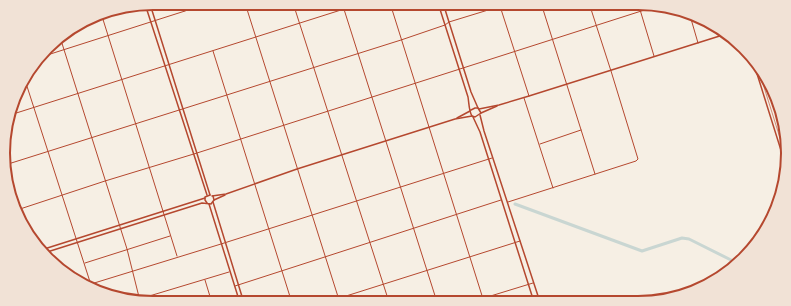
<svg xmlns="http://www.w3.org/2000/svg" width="791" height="306" viewBox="0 0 791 306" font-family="'Sofia Sans Condensed',sans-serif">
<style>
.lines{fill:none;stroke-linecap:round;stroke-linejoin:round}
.canal{stroke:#c9d6d2;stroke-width:3}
.minor{stroke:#b5482f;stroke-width:1}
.tertiary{stroke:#b5482f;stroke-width:1.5}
.secondary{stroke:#b5482f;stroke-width:1.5}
.rail{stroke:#cf8b77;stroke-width:1}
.rim{fill:none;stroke:#b5482f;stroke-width:2}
</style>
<rect width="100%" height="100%" fill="#f6efe4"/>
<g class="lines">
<polyline class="canal" points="515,204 642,251 682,238 689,239 733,261 736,266"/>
<g class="minor">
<polyline points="181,3 184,11"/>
<polyline points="245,3 340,303"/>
<polyline points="293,3 389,302"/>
<polyline points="342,3 437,302"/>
<polyline points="390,3 484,302"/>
<polyline points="499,3 529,96"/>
<polyline points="541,3 595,174"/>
<polyline points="638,3 654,56"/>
<polyline points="689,12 698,43"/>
<polyline points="101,13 177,256"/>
<polyline points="60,37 127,249 140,301"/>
<polyline points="213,51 292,303"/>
<polyline points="41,57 210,3"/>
<polyline points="24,77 92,288"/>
<polyline points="524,98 553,188"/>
<polyline points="10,115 363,3"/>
<polyline points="540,144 581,130"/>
<polyline points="5,165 401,40 445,25 449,22 511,3"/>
<polyline points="5,168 29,237"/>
<polyline points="508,202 636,161 638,159 611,71 589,3"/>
<polyline points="17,210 105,181 197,153 657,6"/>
<polyline points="85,263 170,236"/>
<polyline points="205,280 212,303"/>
<polyline points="91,284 221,244 492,158"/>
<polyline points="235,286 501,200"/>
<polyline points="136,300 229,272"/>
<polyline points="471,302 533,283"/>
<polyline points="230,303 243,299"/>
<polyline points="324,303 520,241"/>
</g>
<polyline class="tertiary" points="753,61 785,163"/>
<g class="secondary">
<path d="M438 3 468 97C469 103 469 112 472 116L475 117 481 113 478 108H475L471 110"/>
<polyline points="443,3 471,92 478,108"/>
<polyline points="145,4 207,195"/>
<polyline points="150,4 210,195"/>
<polyline points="479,109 499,105 529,96 726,34"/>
<polyline points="481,113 497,106"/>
<polyline points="480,115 484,131 540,302"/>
<polyline points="473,117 480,132 534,302"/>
<polyline points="457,118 470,111"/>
<polyline points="212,196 226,194 297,169 455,119 472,116"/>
<polyline points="214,200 225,195"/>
<polyline points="213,202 244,303"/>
<polyline points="207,203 205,200 205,197 210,195"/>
<polyline points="209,204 240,303"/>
<polyline points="41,250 205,198"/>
<polyline points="44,253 164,215 202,203 211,204 214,200 213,196"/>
</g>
<polyline class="rail" points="758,68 786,157"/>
</g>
<path d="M0 0H791V306H0ZM153 10H638A143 143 0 0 1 781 153V153A143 143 0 0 1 638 296H153A143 143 0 0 1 10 153V153A143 143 0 0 1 153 10Z" fill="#f1e2d6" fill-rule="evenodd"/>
<path class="rim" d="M153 10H638A143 143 0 0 1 781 153V153A143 143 0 0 1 638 296H153A143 143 0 0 1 10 153V153A143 143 0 0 1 153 10Z"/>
</svg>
